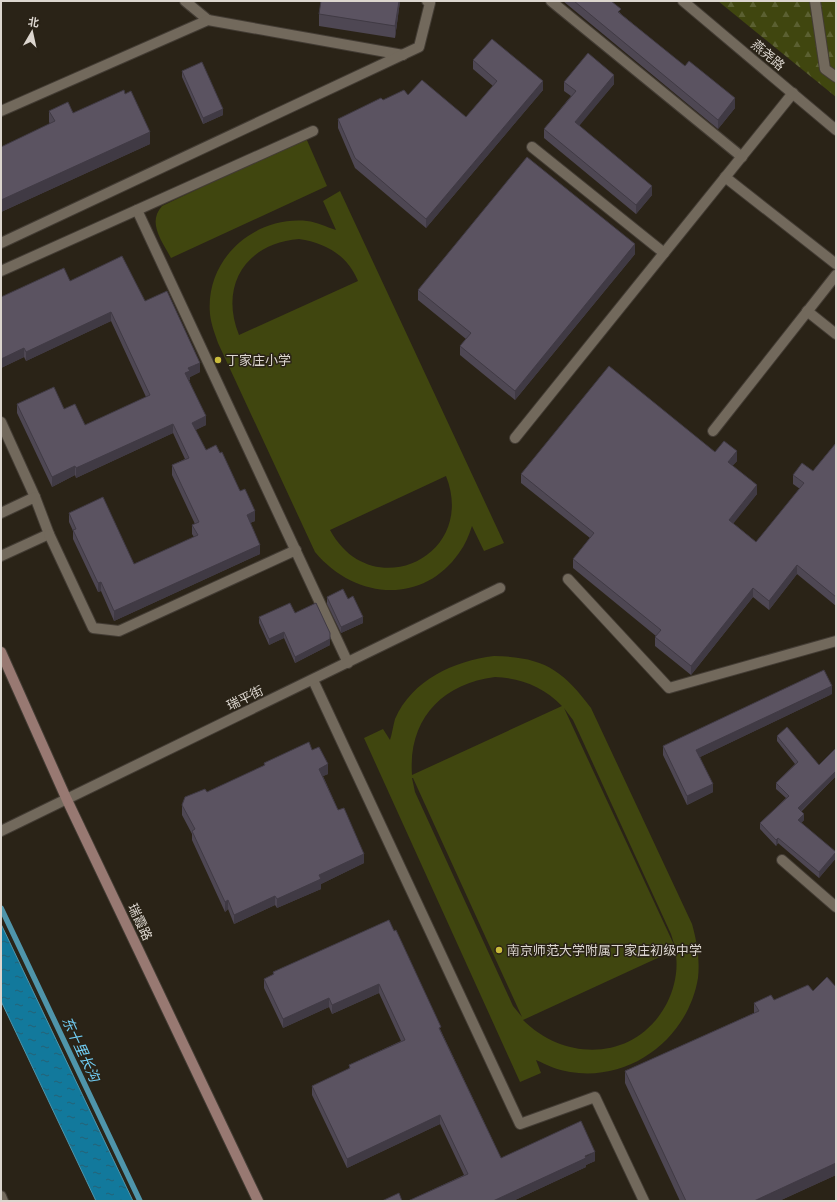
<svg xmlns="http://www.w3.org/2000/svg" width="837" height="1202" viewBox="0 0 837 1202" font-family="'Crimson Pro','Noto Sans SC',serif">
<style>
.forest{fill:url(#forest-firs)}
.garden{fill:#40460f;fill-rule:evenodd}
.water{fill:url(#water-ripples);stroke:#4f95ab}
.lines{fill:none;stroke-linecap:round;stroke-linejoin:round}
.stream{stroke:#4f95ab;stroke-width:5.5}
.lane-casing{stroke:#433c34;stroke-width:12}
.street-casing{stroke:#433c34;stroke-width:12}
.secondary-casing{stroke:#433c34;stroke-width:12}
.lane{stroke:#72695c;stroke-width:10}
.street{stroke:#72695c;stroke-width:10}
.secondary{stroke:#987972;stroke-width:10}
.wall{fill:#4e4753}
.shaded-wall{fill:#403a44}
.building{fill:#5b5361;stroke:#403a44}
.poi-dot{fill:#c9bb3b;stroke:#2a2317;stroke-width:1.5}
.labels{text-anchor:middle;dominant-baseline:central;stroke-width:3;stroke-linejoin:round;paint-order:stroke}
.street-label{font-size:13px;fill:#dcd6cf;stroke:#2a2317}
.poi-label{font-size:13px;fill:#dcd6cf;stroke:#2a2317;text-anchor:start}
.water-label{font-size:14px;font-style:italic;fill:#71cef5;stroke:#2a2317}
</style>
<defs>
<pattern id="forest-firs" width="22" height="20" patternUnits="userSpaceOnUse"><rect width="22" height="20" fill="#40460f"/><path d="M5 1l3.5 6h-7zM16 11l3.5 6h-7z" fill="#5b6031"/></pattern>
<pattern id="water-ripples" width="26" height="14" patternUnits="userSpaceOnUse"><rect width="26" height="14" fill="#12799c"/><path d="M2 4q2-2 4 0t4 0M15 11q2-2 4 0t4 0" fill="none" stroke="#256276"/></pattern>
</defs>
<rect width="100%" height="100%" fill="#2a2317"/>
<polygon class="forest" points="718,1 836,1 836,97"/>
<g class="garden">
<path d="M306 138 327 186 171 258C162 241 147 223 162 206Z"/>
<path d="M340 191 504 543 484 551 472 526C469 535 465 545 459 553 422 606 354 599 315 552L218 343C215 334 211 324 210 314 205 259 254 216 307 221 317 222 326 227 336 230L323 201ZM299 239C326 243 347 255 358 281L239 335C219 286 246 243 299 239ZM446 476C478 557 371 606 330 530Z"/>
<path d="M494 656C543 657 562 669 591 708L692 924C697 942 700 959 698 978 688 1038 631 1082 570 1072 557 1070 547 1065 536 1060L541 1073 520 1082 364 738 383 729 390 740C392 734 393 726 395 719 412 680 454 661 494 656ZM495 677C521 678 544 687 562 706L412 775C408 720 441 684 495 677ZM564 708 573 720 580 735 671 934 675 947ZM412 778H413L522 1017 513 1006 415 792ZM675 950C679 967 675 987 667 1003 637 1061 566 1063 523 1020Z"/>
</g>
<polygon class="water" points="1,924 133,1201 96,1201 1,1001"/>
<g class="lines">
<polyline class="stream" points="1,908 140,1201"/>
<defs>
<g id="lane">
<polyline points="185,1 208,20"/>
<polyline points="551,1 742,157"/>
<polyline points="1,111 208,20 403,55"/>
<polyline points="532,147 664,253"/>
<polyline points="725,177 836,264"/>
<polyline points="137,210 348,663"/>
<polyline points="1,271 313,131"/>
<polyline points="807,311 836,334"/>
<polyline points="1,422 35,497"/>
<polyline points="713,431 836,275"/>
<polyline points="515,438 793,93"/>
<polyline points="1,513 35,497 49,534 1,556"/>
<polyline points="49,534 93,628 119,631 296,550"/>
<polyline points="568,579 669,688 836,641"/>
<polyline points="313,680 520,1124 595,1097 644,1201"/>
<polyline points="782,860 836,907"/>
<polyline points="1,1196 3,1201"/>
</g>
<g id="street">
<polyline points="683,1 836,130"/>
<polyline points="815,1 825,69 836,77"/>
<polyline points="1,243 419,47 430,3 427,1"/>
<polyline points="1,831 500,588"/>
</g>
<polyline id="secondary" points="1,652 67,800 258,1201"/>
</defs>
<use href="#lane" class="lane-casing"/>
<use href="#street" class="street-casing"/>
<use href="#secondary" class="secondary-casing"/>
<use href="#lane" class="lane"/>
<use href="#street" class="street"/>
<use href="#secondary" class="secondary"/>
</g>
<g class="wall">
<polygon points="400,1 395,38 319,26 319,14"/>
<polygon points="563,1 611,1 621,14 735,108 718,129"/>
<polygon points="473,60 543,90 426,228 355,168 338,128 338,119 408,95 466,117 493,86 473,69"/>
<polygon points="182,71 223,115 203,124 182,77"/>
<polygon points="564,82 614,84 579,125 652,195 636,214 544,138 544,129 571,96 564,91"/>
<polygon points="125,94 150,144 1,212 1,147 50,124 49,122 49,111 73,113"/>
<polygon points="635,254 515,400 460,355 460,346 466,339 418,300 418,290"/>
<polygon points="70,281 145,301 200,372 190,377 190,380 189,380 206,425 195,430 206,450 220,453 240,491 255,521 250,523 260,554 114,621 101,591 98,592 73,539 73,531 69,522 69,513 134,564 194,537 192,534 192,525 195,524 172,475 172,465 185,459 173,433 76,478 75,475 52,487 17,413 17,404 64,409 85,425 146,397 111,321 26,361 24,357 1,368 1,297"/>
<polygon points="836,443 836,606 797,574 769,610 753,597 691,675 655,646 655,637 656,636 573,568 573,559 590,538 521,483 521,474 715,452 737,461 732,466 757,494 733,523 756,542 800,489 793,484 793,475 813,471"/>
<polygon points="327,597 348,599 363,623 341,633 327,604"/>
<polygon points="295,613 330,645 295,663 284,638 269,645 259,623 259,617"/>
<polygon points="832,694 700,757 713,792 687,805 663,755 663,746"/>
<polygon points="777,736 819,765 836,748 836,776 801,812 804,820 801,823 836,858 819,878 778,843 776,846 760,829 760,823 786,798 776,789 776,783 795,764 777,741"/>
<polygon points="312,750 328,774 323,776 338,810 364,863 321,884 321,889 277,908 275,905 234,924 228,909 225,912 192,840 192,834 182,815 182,805 207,792 264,766 264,763"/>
<polygon points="389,920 441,1031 501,1158 595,1161 586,1165 586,1167 513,1201 408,1201 464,1175 440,1124 347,1168 312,1095 312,1086 349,1069 349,1065 401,1041 379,993 332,1014 329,1007 283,1028 264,988 264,979 273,975 273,972"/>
<polygon points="836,987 836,1175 779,1201 680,1201 625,1083 625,1071 754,1013 754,1003 774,1000 813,991"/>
</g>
<g class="shaded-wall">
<polygon points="399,1 400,1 395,38 395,26"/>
<polygon points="614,75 614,84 575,131 575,122"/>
<polygon points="543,81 543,90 426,228 426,219"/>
<polygon points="735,98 735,108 718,129 718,120"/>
<polygon points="223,109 223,115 203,124 203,118"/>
<polygon points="150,132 150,144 1,212 1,200"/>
<polygon points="652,186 652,195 636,214 636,205"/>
<polygon points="635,244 635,254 515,400 515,391"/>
<polygon points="111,312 111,321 26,361 26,352"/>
<polygon points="24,348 24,357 1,368 1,359"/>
<polygon points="200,363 200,372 190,377 190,380 185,382 185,373 188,368"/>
<polygon points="206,416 206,425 192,432 192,423"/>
<polygon points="173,424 173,433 76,478 76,468"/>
<polygon points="737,451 737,461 728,471 728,462"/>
<polygon points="75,466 75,475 52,487 52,477"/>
<polygon points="757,485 757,494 729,529 729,520"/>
<polygon points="255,511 255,521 247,524 247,515"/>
<polygon points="260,545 260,554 114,621 114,611"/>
<polygon points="797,565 797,574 769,610 769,601"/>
<polygon points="101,582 101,591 98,592 98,583"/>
<polygon points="753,588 753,597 691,675 691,666"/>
<polygon points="363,617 363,623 341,633 341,627"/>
<polygon points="284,632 284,638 269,645 269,639"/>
<polygon points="330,639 330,645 295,663 295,657"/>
<polygon points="832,686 832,694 696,759 696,750"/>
<polygon points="328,764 328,774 319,778 319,769"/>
<polygon points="836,771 836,776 798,814 798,808"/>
<polygon points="713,784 713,792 687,805 687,796"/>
<polygon points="804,814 804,820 798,826 798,820"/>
<polygon points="778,838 778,843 776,846 776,840"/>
<polygon points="836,852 836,858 819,878 819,872"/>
<polygon points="364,854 364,863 321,884 321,889 277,908 277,899 319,875"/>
<polygon points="275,896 275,905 234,924 234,915"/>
<polygon points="228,900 228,909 225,912 225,902"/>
<polygon points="379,984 379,993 332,1014 332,1005"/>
<polygon points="329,998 329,1007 283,1028 283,1019"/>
<polygon points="440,1115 440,1124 347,1168 347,1159"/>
<polygon points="595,1152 595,1161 586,1165 586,1167 513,1201 493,1201"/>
<polygon points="836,1163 836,1175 779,1201 754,1201"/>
</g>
<g class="building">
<polygon points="321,1 399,1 395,26 319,14"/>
<polygon points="574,1 611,1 621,9 618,12 685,66 689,61 735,98 718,120"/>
<polygon points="492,39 543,81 426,219 355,158 338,119 381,98 383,100 404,90 408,95 422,80 466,117 497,81 473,60"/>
<polygon points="588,53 614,75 575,122 652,186 636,205 544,129 576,91 564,82"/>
<polygon points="202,62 223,109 203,118 182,71"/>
<polygon points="124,90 125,94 131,91 150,132 1,200 1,147 55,121 49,111 68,102 73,113"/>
<polygon points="527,157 635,244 515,391 460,346 471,333 418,290"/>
<polygon points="122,256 145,301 167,291 200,363 188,368 190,371 185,373 206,416 192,423 206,450 216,445 220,453 222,452 240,491 245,489 255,511 247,515 260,545 114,611 101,582 98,583 73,530 76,529 69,513 103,497 134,564 198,535 192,525 199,522 172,465 189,458 173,424 76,468 75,466 52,477 17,404 54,387 64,409 75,404 85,425 150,395 111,312 26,352 24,348 1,359 1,297 64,268 70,281"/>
<polygon points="609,366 715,452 724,441 737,451 728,462 757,485 729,520 756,542 804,483 793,475 802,463 813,471 836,443 836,597 797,565 769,601 753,588 691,666 655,637 661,630 573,559 594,533 521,474"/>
<polygon points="343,589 348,599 353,596 363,617 341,627 327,597"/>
<polygon points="290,603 295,613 316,603 330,633 330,639 295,657 284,632 269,639 259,617"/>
<polygon points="824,670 832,686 696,750 713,784 687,796 663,746"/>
<polygon points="787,727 819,765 836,748 836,771 798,808 804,814 798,820 836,852 819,872 778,838 776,840 760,823 789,796 776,783 798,762 777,736"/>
<polygon points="309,742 312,750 319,747 328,764 319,769 338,810 344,808 364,854 319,875 321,879 277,899 275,896 234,915 228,900 225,902 192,831 195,829 182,805 185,797 205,789 207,792 265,765 264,763"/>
<polygon points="389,920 394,931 396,930 441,1027 439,1028 501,1158 581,1121 595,1152 585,1156 586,1158 493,1201 408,1201 468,1174 440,1115 347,1159 312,1086 350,1068 349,1065 405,1040 379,984 332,1005 329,998 283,1019 264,979 274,974 273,972"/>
<polygon points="827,977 836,987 836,1163 754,1201 686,1201 625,1071 759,1011 754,1003 771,995 774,1000 808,985 813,991"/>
<polygon points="399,1193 402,1201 382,1201"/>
</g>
<g class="poi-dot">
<circle cx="218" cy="360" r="4"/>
<circle cx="499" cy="950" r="4"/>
</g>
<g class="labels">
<g class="street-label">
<text transform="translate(768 55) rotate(40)">燕尧路</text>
<text transform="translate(245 698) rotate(-26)">瑞平街</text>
<text transform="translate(140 922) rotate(65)">瑞霞路</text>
</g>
<g class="poi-label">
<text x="226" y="360">丁家庄小学</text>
<text x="507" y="950">南京师范大学附属丁家庄初级中学</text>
</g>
<g class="water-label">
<text transform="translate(81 1049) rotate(65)">东十里长沟</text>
</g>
</g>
<rect width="837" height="1202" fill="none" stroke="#dcd6cf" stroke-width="4"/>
<g transform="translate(32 32) rotate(9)" stroke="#2a2317" stroke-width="3" paint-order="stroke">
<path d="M0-3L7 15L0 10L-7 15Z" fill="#dcd6cf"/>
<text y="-6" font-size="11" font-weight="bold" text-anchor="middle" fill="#dcd6cf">北</text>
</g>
</svg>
